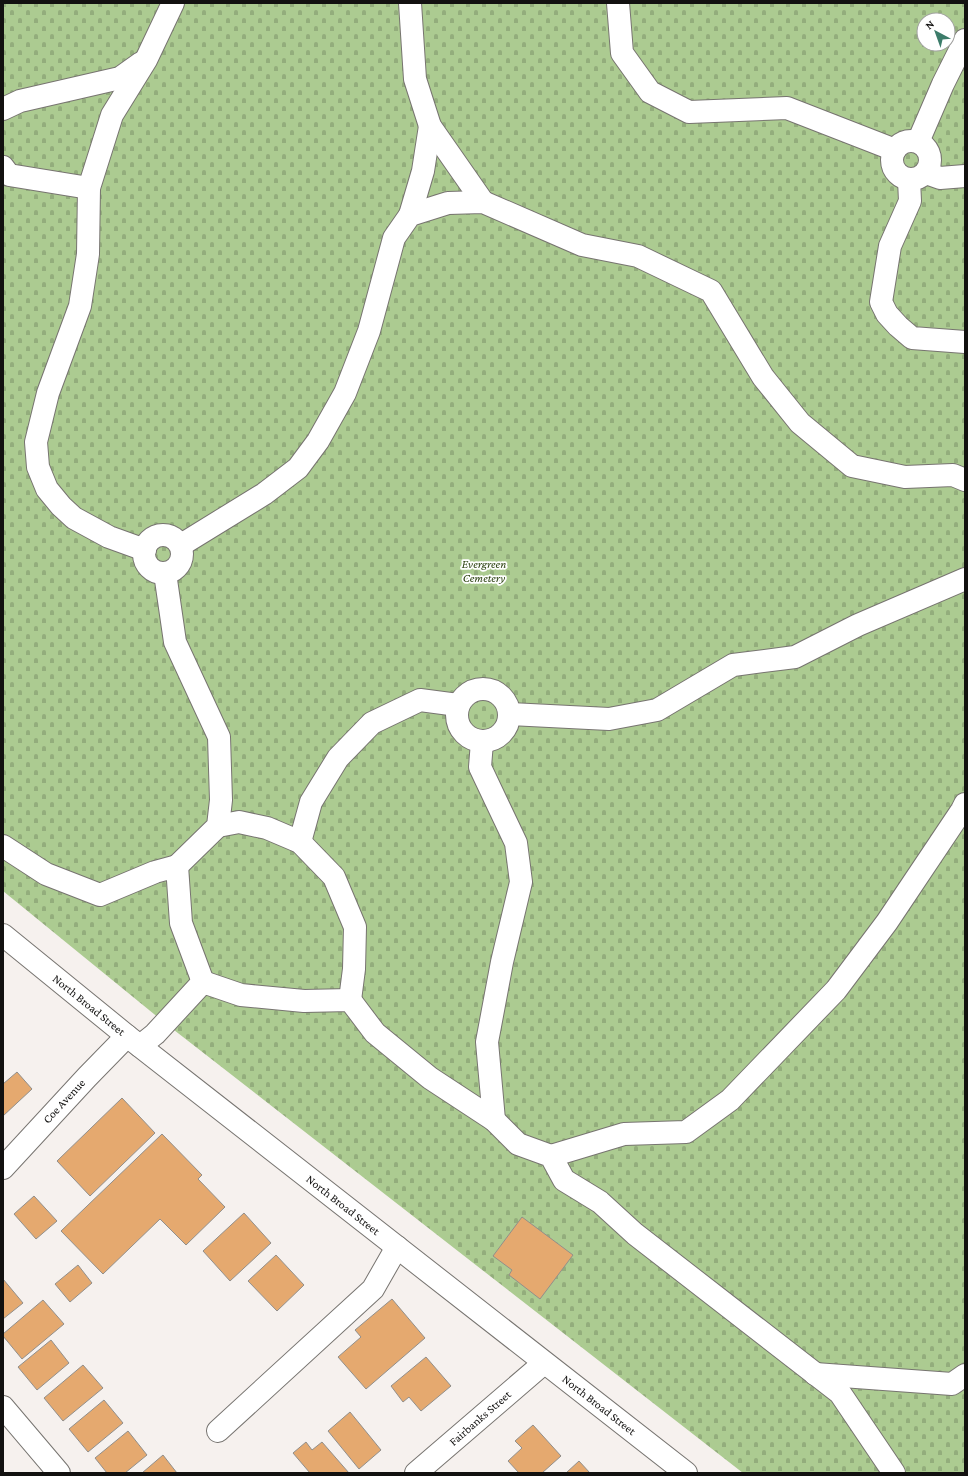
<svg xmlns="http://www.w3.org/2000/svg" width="968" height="1476" viewBox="0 0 968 1476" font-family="'Crimson Pro',serif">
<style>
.cemetery{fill:url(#cemetery-stones);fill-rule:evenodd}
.building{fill:#e5a96f;stroke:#928f8b}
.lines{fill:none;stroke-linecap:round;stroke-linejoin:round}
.minor-casing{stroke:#777470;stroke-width:24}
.major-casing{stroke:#777470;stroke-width:24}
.minor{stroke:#fff;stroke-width:22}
.major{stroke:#fff;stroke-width:22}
.labels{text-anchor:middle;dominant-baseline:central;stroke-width:3.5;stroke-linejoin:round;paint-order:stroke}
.park-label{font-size:12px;font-style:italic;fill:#283f0d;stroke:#fff}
.street-label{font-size:12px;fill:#121110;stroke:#fff}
</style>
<defs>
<pattern id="cemetery-stones" width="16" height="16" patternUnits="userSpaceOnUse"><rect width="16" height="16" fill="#accb91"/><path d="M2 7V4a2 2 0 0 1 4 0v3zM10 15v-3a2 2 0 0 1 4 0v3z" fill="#93ad7c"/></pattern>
</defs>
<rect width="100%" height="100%" fill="#f6f1ee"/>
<path class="cemetery" d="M3 3H965V1473H743L165 1023 3 891ZM924 20H948V44H924Z"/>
<g class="building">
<polygon points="17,1072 32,1089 3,1116 3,1084"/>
<polygon points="122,1098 155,1133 90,1196 57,1161"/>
<polygon points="162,1134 202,1175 198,1179 225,1207 186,1245 160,1219 103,1274 61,1231"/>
<polygon points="34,1196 57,1221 36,1239 14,1214"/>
<polygon points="244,1213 271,1243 230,1281 203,1251"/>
<polygon points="522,1217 573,1255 540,1299 509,1275 512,1270 493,1256"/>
<polygon points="276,1255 304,1285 277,1311 248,1281"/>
<polygon points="78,1265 92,1283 70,1302 55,1284"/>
<polygon points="3,1279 23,1303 3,1319"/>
<polygon points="392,1299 425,1338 366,1389 338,1357 361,1337 355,1330"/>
<polygon points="43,1300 64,1324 22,1359 3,1336 3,1334"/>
<polygon points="51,1340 69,1363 37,1390 18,1367"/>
<polygon points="426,1357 451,1386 421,1411 409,1397 403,1402 391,1386"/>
<polygon points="83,1365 103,1388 63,1421 44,1398"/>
<polygon points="104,1400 123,1423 88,1452 69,1429"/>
<polygon points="350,1412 381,1450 359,1469 328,1431"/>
<polygon points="533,1425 561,1456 542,1473 519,1473 508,1461 522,1448 515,1441"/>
<polygon points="128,1431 147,1455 125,1473 107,1473 95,1458"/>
<polygon points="306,1442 312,1450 322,1442 349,1473 310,1473 293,1453"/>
<polygon points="163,1455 177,1473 142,1473"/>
<polygon points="579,1461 590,1473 566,1473"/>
</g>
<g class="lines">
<defs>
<g id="minor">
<polyline points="410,3 415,79 430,126 483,202"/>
<polyline points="618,3 622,53 650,92 689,112 787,108 895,150"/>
<polyline points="3,109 20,101 120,78 141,63"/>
<circle cx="911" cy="160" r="19"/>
<polyline points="918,142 943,84 965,40"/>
<polyline points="3,167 9,175 89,188"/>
<polyline points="926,173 940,178 965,176"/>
<polyline points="909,180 910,201 890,246 881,302 887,314 898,326 912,338 965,342"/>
<polyline points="410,215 423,171 430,126"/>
<circle cx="163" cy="554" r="19"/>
<polyline points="181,545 264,494 298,468 318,441 345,393 369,331 394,238 410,215 448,203 483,202 582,245 638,256 711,291 763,377 800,423 852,466 905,477 953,475 965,480"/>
<polyline points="145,550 109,537 74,518 61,506 47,489 38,467 36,442 48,393 80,306 88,254 89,188 112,115 146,60 173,3"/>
<polyline points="165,573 175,642 219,737 221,800 218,826 177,866"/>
<circle cx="483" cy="715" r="26"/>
<polyline points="510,714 609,719 657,710 733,665 795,657 858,625 965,579"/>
<polyline points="482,742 480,767 516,843 521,882 502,962 487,1042 494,1120"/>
<polyline points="218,826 239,822 267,828 300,842 334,877 355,927 354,969 350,1000"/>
<polyline points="300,842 311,802 338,758 372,723 420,700 458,705"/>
<polyline points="3,846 46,874 100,895 155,872 177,866 181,923 203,982"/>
<polyline points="140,1046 155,1034 203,982 241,995 304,1001 350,1000 375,1033 430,1078 494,1120 518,1144 551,1156 564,1180 600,1202 635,1234 840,1393 894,1473"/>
<polyline points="551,1156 624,1134 686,1132 730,1100 836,990 887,922 962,810 965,804"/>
<polyline points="3,1168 87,1077 127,1036"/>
<polyline points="815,1374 952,1384 965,1375"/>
<polyline points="3,1407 59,1473"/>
<polyline points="218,1431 373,1289 397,1247"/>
<polyline points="416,1473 544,1363"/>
</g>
<polyline id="major" points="3,935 127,1036 686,1473"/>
</defs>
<use href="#minor" class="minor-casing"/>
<use href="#major" class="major-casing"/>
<use href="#minor" class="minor"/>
<use href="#major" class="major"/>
</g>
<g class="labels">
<g class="park-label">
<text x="484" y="564">Evergreen<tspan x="484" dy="14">Cemetery</tspan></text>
</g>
<g class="street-label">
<text transform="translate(89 1005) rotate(39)">North Broad Street</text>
<text transform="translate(64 1101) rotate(-47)">Coe Avenue</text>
<text transform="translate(343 1205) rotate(38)">North Broad Street</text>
<text transform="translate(599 1405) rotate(38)">North Broad Street</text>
<text transform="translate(480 1418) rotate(-41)">Fairbanks Street</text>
</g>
</g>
<rect width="968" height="1476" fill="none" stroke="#121110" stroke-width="8"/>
<g transform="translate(936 32) rotate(319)"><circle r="19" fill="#ffffff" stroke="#a0a09f"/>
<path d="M0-3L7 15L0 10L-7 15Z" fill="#3c7c6a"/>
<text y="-6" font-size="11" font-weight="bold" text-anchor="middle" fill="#121110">N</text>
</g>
</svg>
